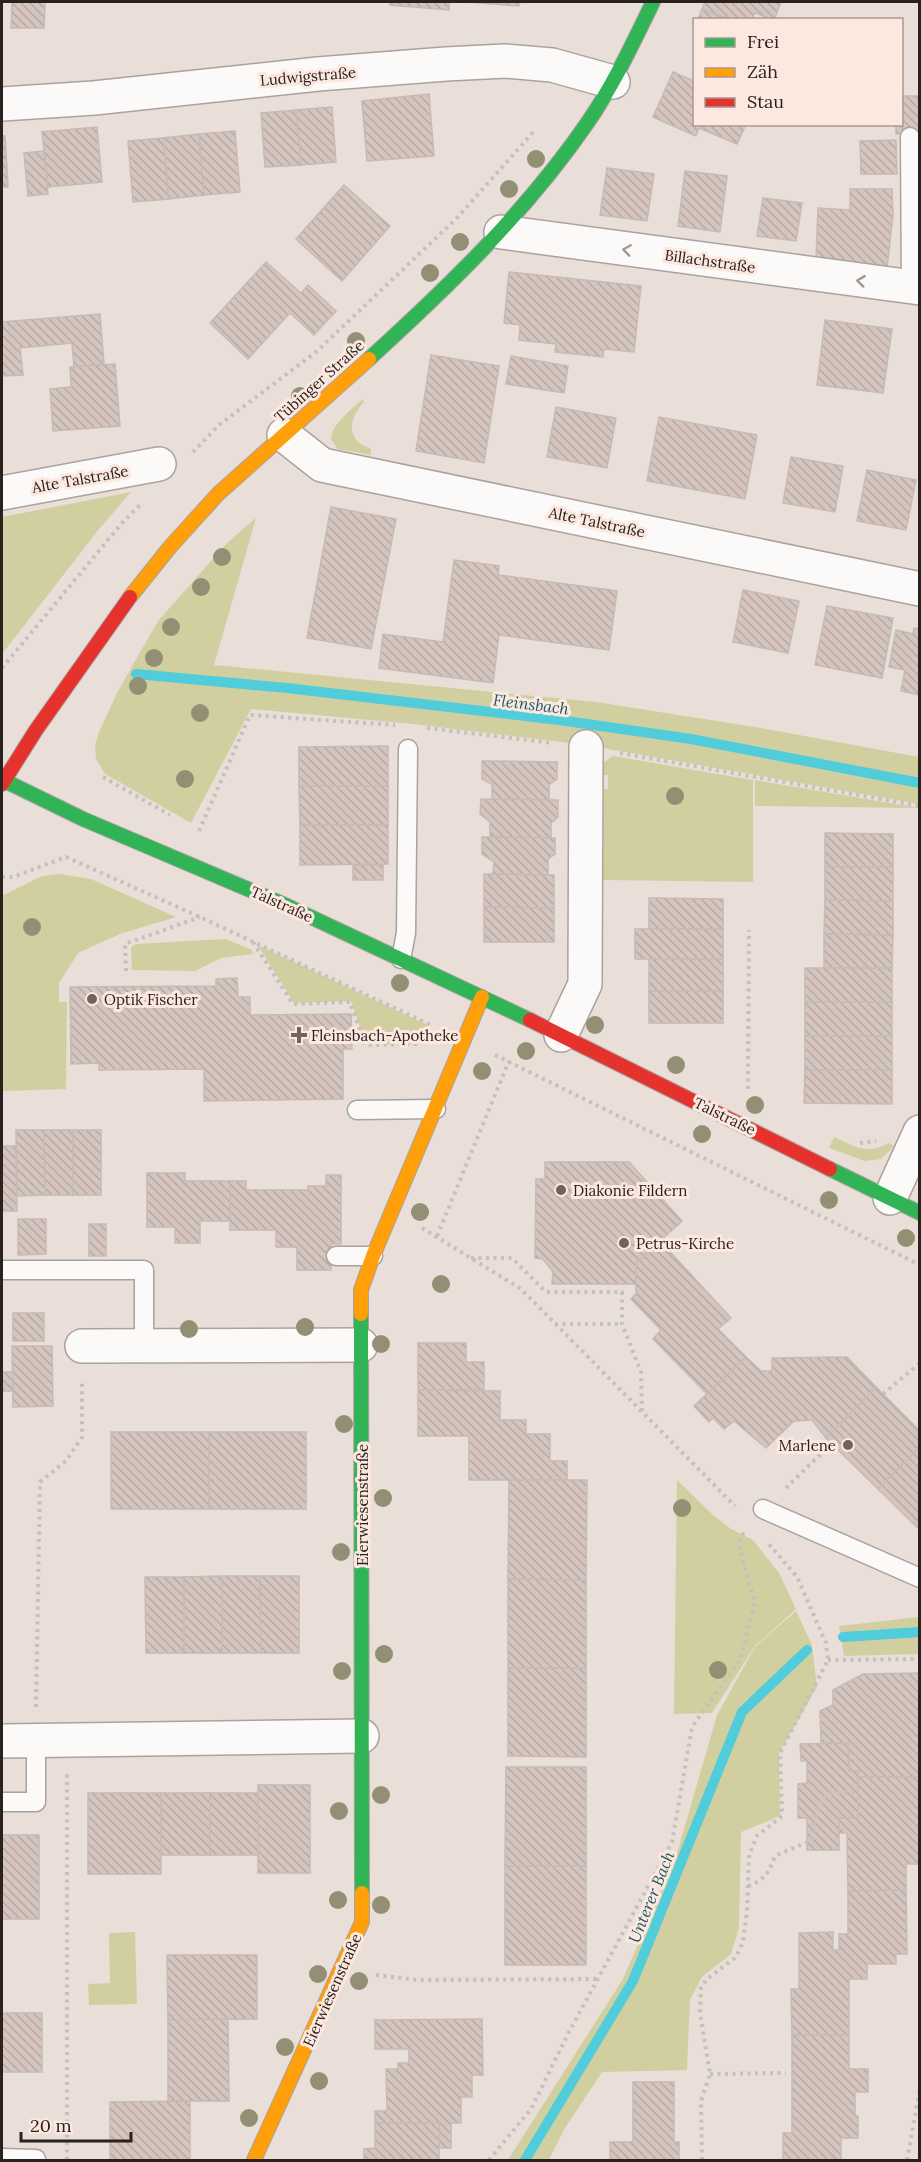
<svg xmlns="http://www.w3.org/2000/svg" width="921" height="2162" viewBox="0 0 921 2162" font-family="Lora,serif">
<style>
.green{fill:#d1cf9f}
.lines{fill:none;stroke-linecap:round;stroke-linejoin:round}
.stream{stroke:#50ccda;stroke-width:10}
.building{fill:url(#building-back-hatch);stroke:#c4bbb7;stroke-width:1.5}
.lane-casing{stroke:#aaa29e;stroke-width:21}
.street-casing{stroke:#aaa29e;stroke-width:36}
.fast-casing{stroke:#aaa29e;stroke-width:16}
.slow-casing{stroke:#aaa29e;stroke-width:16}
.jam-casing{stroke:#aaa29e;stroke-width:16}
.path{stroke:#c4c0bf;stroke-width:4;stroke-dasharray:3 4.5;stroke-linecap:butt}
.lane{stroke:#fcfaf9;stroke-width:18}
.street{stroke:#fcfaf9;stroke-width:33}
.fast{stroke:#30b455;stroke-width:14}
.slow{stroke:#ff9f0a;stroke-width:14}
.jam{stroke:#e5322d;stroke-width:14}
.tree{fill:#928f74}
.oneway{stroke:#9d9997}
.poi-dot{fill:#6c6460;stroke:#fce8df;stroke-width:2}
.labels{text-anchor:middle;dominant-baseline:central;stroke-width:6;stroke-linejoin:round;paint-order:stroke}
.street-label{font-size:15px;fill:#29221f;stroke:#fce8df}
.poi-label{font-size:15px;fill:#29221f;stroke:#fce8df;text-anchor:start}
.water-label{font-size:16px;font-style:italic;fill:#1c5a64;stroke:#fce8df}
</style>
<defs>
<pattern id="building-back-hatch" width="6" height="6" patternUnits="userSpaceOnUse" patternTransform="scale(1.5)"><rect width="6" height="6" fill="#d5c5be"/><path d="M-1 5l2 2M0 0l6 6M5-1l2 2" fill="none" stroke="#b7a9a3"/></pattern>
</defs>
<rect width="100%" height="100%" fill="#e9ded8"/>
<g class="green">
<path d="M363 399 364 402C354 413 346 428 358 442 361 445 367 447 371 449V455L338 449C336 446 334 444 332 441 327 428 354 407 363 399Z"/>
<polygon points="131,492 99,529 2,654 2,517"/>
<polygon points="256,518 214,665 596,702 761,728 919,757 919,804 586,745 413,724 251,709 191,823 105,774 96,759 95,746 99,732 118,691 158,621 227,543"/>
<polygon points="613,756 753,780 753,882 603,880 604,789 608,789 608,775 602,775 603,763"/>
<polygon points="755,780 919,808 755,806"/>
<polygon points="59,874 91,879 176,917 120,934 78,953 59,983 59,1002 67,1002 66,1089 2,1091 2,896 42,876"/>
<polygon points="226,939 252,950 253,954 221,958 195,971 132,970 131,947 136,944"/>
<polygon points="258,945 430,1026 415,1044 366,1044 351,1001 294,1003"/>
<path d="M834 1137C856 1147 866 1155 889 1143L894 1146 881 1159 865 1161 829 1148Z"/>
<polygon points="677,1480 713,1515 731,1529 753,1540 779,1573 796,1609 755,1646 712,1713 674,1714"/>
<polygon points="796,1611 812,1645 817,1687 779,1753 780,1816 741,1832 739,1928 731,1954 702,1977 690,2000 687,2070 602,2072 565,2128 549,2160 508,2160 623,1979 676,1857 717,1715 755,1647"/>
<polygon points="919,1617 919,1654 844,1656 839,1626"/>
<polygon points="135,1932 137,2004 89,2005 88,1984 110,1983 109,1933"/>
</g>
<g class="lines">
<g class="stream">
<polyline points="136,674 287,688 559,720 691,739 920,783"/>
<polyline points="843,1637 920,1632"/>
<polyline points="525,2160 633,1981 742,1712 807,1650"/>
</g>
</g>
<g class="building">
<polygon points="12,2 45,2 44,28 11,28"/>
<polygon points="390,2 449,2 449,10 390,5"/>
<polygon points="467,2 520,2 519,6"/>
<polygon points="705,2 781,2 774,20 755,13 752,20 731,20 702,9"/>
<polygon points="702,9 731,20 698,20"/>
<polygon points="673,72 694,81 694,124 746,124 737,144 699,128 696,136 653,117"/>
<polygon points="429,94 434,156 367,161 362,101"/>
<polygon points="902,96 920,96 920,134 896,134 896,124 902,124"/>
<polygon points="332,107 336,162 301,165 296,110"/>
<polygon points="296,110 301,165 265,167 261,113"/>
<polygon points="97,127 102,182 48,187 42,132"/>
<polygon points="235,131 240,192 204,195 199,134"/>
<polygon points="199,134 204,195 169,199 163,138"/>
<polygon points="2,136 5,136 8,187 2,187"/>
<polygon points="163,138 169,199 133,202 128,141"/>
<polygon points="896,140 897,174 861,174 860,141"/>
<polygon points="44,151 48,194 28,196 24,153"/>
<polygon points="607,168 654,174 647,221 600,215"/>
<polygon points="685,171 727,176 720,232 678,226"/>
<polygon points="344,185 390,226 342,281 296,239"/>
<polygon points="850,189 892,189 893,215 887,268 816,261 818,208 850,210"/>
<polygon points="763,198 802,203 796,241 757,236"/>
<polygon points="266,262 301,293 308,285 336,311 314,335 290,313 248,359 210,323"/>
<polygon points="509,272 641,286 634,352 604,349 603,357 555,352 556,344 519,340 520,325 504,323"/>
<polygon points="100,314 104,364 74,367 72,343 20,348 23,375 2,376 2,322"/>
<polygon points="825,320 892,329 883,393 817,385"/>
<polygon points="431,355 499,366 484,463 416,451"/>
<polygon points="511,356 568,366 564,393 506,384"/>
<polygon points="115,364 120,426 53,431 50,389 71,387 70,367"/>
<polygon points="556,407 616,418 607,468 547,457"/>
<polygon points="659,417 757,435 745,499 647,481"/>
<polygon points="791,457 843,466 835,512 783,503"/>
<polygon points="867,470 916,480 906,530 857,521"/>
<polygon points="331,507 396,519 371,649 307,638"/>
<polygon points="454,560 499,566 498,575 617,591 609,650 499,635 493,683 379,668 383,634 443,642"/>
<polygon points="743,590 799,601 788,653 733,642"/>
<polygon points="827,606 893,618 882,678 815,665"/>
<polygon points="914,628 920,629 920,695 901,691 905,670 889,667 896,630 913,634"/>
<polygon points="388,746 388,786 299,786 299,747"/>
<polygon points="482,761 557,762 557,779 549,785 549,800 492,799 492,784 482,779"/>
<polygon points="299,786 388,786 388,825 300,825"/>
<polygon points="481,799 558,800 558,817 551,823 551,838 490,837 490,822 480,814"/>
<polygon points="300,825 388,825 388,864 300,865"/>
<polygon points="825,833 893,834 893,867 825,867"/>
<polygon points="482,837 555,838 555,854 548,859 548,875 493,874 494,862 482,854"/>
<rect x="353" y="865" width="30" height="15"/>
<polygon points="825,867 893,867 893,901 825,900"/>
<polygon points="484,874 554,875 554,908 484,907"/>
<polygon points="649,898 723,899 723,929 649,929"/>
<polygon points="825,900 893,901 893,935 824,934"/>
<polygon points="484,907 554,908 554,942 484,942"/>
<rect x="635" y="929" width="88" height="30"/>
<polygon points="824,934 893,935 892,968 824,968"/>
<rect x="649" y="959" width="74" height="32"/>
<rect x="805" y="968" width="87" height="34"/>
<polygon points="237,978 238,997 250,997 250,1015 351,1014 352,1049 343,1049 343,1099 204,1101 204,1069 99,1070 99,1063 71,1064 70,987 216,986 216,979"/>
<rect x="649" y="991" width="74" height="32"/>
<rect x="805" y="1002" width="87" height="34"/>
<rect x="805" y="1036" width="87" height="34"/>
<polygon points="805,1070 892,1070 892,1104 804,1103"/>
<polygon points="16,1130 44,1130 45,1195 17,1196"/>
<polygon points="44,1130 73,1130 73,1195 45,1195"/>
<rect x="73" y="1130" width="28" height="65"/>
<polygon points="2,1146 16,1146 17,1211 2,1211"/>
<polygon points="545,1162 629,1162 682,1221 636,1263 636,1284 552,1284 553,1272 543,1259 535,1258 536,1179 545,1179"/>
<polygon points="147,1173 185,1173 185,1181 230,1181 230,1221 200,1221 200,1243 175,1243 175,1227 147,1227"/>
<polygon points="326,1175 341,1175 341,1244 331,1244 331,1270 297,1270 297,1247 276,1247 276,1230 230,1230 230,1181 246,1181 246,1190 308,1190 308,1186 326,1186"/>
<polygon points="18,1219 46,1219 46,1254 18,1255"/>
<rect x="89" y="1224" width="17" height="32"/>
<polygon points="661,1242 731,1318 718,1329 746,1357 707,1394 653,1339 661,1330 631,1299 636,1294 636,1263"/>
<rect x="13" y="1313" width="31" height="28"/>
<polygon points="418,1343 466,1343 466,1362 484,1362 484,1390 418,1390"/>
<polygon points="12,1346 52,1346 53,1406 13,1407"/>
<polygon points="746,1357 761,1371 772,1371 772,1358 847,1357 876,1387 826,1438 812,1420 794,1421 766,1448 734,1421 724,1429 713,1418 709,1422 694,1406"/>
<rect x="2" y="1372" width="11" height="19"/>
<polygon points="876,1387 920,1431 920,1447 878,1489 826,1438"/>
<polygon points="418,1390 500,1391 500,1420 526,1420 526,1434 550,1434 550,1461 567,1461 567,1480 469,1480 469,1436 418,1436"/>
<rect x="111" y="1432" width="98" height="77"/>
<rect x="209" y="1432" width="97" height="77"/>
<polygon points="920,1447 920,1530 878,1489"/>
<polygon points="509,1480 587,1480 586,1580 508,1579"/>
<polygon points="222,1576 260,1576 261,1653 222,1653"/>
<polygon points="222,1576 222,1653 184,1653 184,1577"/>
<polygon points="260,1576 299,1576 299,1653 261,1653"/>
<polygon points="145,1577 184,1577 184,1653 146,1653"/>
<polygon points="508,1579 586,1580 586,1668 508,1668"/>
<polygon points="508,1668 586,1668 586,1757 508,1756"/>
<polygon points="920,1673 920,1777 858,1777 858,1771 849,1771 848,1743 821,1743 820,1711 833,1705 833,1690 863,1674"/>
<polygon points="848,1743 849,1771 858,1771 858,1818 839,1818 839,1850 807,1850 807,1818 798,1818 798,1784 807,1783 807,1761 801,1761 800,1744"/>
<polygon points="506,1767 586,1767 586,1866 505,1866"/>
<polygon points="858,1777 920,1777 920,1864 906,1864 906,1890 848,1891 847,1833 839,1833 839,1818 858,1818"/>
<rect x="258" y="1785" width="52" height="88"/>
<rect x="88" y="1793" width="73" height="81"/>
<rect x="161" y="1793" width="49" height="62"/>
<rect x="210" y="1793" width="48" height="62"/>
<rect x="2" y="1835" width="37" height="84"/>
<rect x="505" y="1866" width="81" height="99"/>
<polygon points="906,1890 907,1954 896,1954 896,1964 867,1964 867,1979 849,1979 849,2035 792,2035 791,1989 799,1989 799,1933 833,1932 833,1950 839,1950 839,1934 848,1934 848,1891"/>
<polygon points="167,1955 257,1955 257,2019 168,2020"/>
<rect x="2" y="2013" width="40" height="59"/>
<polygon points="228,2019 229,2101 168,2101 168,2020"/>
<polygon points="482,2019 483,2075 472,2075 472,2097 461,2097 461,2123 451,2123 451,2148 439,2148 439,2123 375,2123 375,2111 387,2111 386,2069 398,2069 398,2063 409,2063 409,2049 375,2049 375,2020"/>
<polygon points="792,2035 849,2035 849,2069 868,2069 868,2092 855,2092 855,2116 858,2116 858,2138 841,2138 841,2160 783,2160 783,2133 792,2133"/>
<polygon points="633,2082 674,2082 674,2142 679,2142 679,2160 610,2160 610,2142 633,2142"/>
<polygon points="190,2101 190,2160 110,2160 110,2102"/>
<polygon points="375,2123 439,2123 439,2160 364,2160 364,2149 375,2148"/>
</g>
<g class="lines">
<defs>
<g id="lane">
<polyline points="910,137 911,287"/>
<polyline points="401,959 406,933 408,749"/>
<polyline points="357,1110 436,1109"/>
<polyline points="336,1256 373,1256"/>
<polyline points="2,1270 144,1270 144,1346"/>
<polyline points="763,1509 920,1578"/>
<polyline points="2,1802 36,1802 36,1740"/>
<polyline points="2,2158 36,2159 36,2160"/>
</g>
<g id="street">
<polyline points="2,104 94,98 318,74 446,64 505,61 552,65 613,82"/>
<polyline points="501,232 920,288"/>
<polyline points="284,435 322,465 920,589"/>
<polyline points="2,493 159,464"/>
<polyline points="561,1035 585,984 586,747"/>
<polyline points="890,1198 920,1132"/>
<polyline points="82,1346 361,1345"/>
<polyline points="2,1741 362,1736"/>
</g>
<g id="fast">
<path d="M369 359C449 286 527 211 588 122 614 84 633 43 653 2"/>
<polyline points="3,780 83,819 283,904 530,1020"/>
<polyline points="830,1169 920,1213"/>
<polyline points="361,1314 362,1893"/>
</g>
<g id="slow">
<polyline points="130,597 170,547 218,494 369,359"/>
<polyline points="361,1314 361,1290 373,1256 482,997"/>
<polyline points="254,2160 362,1922 362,1893"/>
</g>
<g id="jam">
<polyline points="2,784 36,730 130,597"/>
<polyline points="530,1020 830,1169"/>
</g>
</defs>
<use href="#lane" class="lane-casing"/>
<use href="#street" class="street-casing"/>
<use href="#fast" class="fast-casing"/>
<use href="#slow" class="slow-casing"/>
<use href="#jam" class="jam-casing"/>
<g class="path">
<polyline points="193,452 219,425 316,352 457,218 536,129"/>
<polyline points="2,668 122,523 141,504"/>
<polyline points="427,728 553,743"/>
<polyline points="620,753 920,806"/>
<polyline points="103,777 170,815"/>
<polyline points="199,831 250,715 395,725"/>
<polyline points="2,877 13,877 66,857 200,917 431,1025"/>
<polyline points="253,942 293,1004 350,1002 365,1045 416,1044 428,1029"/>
<polyline points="126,971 125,944 200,917"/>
<polyline points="495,1055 920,1265"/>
<polyline points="748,1089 749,930"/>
<polyline points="860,1143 876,1141"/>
<polyline points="422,1228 521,1289 735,1506"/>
<polyline points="437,1236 509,1061"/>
<polyline points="471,1258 512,1258 546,1292 622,1292 622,1324 641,1372 642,1412"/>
<polyline points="555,1324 622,1324"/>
<polyline points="883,1394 920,1363"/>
<polyline points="786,1488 832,1443"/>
<polyline points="828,1660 920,1659"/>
<polyline points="36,1707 40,1482 66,1461 82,1437 82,1381"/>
<path d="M748 1886C765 1880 769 1872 775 1856L812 1840 816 1812 827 1793 856 1792"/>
<polyline points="376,1975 417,1980 598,1979"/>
<polyline points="710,2074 786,2073"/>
<polyline points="67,2160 67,1774"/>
<polyline points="489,2160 531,2109 569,2032 672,1842 692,1727 740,1660 755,1603 738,1543 745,1530"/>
<polyline points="702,2160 701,2101 710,2074 700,2013 701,1987 707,1979 736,1957 743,1942 747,1911 749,1855 757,1836 782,1816 780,1753 828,1660 826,1643 797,1577 768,1543"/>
<polyline points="907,2160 920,2089"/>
</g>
<use href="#lane" class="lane"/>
<use href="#street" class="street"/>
<use href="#fast" class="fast"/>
<use href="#slow" class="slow"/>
<use href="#jam" class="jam"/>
</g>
<g class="tree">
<circle cx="536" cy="159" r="9"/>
<circle cx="509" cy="189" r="9"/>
<circle cx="460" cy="242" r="9"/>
<circle cx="430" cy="273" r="9"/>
<circle cx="356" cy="341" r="9"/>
<circle cx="300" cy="396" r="9"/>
<circle cx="222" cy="557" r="9"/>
<circle cx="201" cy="587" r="9"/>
<circle cx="171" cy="627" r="9"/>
<circle cx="154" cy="658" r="9"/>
<circle cx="138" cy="686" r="9"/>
<circle cx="200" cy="713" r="9"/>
<circle cx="185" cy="779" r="9"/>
<circle cx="675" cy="796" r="9"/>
<circle cx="32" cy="927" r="9"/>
<circle cx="400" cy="983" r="9"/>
<circle cx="595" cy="1025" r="9"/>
<circle cx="526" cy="1051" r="9"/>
<circle cx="676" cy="1065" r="9"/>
<circle cx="482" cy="1071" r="9"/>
<circle cx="755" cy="1105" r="9"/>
<circle cx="702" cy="1134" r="9"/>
<circle cx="829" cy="1200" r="9"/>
<circle cx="420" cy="1212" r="9"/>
<circle cx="906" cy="1238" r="9"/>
<circle cx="441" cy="1284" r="9"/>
<circle cx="305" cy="1327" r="9"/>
<circle cx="189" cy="1329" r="9"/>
<circle cx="381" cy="1344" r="9"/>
<circle cx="344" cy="1424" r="9"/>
<circle cx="383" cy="1498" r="9"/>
<circle cx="682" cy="1508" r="9"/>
<circle cx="341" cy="1552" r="9"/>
<circle cx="384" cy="1654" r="9"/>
<circle cx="718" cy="1670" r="9"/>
<circle cx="342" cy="1671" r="9"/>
<circle cx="381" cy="1795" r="9"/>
<circle cx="339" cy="1811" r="9"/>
<circle cx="338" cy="1900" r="9"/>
<circle cx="381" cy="1905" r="9"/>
<circle cx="318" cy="1974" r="9"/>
<circle cx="359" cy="1981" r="9"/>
<circle cx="285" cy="2047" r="9"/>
<circle cx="319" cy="2081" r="9"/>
<circle cx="249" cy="2118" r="9"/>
</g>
<defs><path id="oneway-chevron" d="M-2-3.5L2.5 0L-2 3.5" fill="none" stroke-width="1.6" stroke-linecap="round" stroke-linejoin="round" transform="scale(1.5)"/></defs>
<g class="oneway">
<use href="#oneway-chevron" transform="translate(627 250) rotate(-172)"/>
<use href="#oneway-chevron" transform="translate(861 281) rotate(-173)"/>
</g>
<g class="poi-dot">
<circle cx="92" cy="999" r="6"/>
<path d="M296 1026h6v6h6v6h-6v6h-6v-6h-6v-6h6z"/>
<circle cx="561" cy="1190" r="6"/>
<circle cx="624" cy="1243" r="6"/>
<circle cx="848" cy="1445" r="6"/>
</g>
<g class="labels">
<g class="street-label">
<text transform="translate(308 76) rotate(-5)">Ludwigstraße</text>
<text transform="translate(710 261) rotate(8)">Billachstraße</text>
<text transform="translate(319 381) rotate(-42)">Tübinger Straße</text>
<text transform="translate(80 479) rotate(-10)">Alte Talstraße</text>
<text transform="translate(597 522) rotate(12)">Alte Talstraße</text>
<text transform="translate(282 904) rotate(24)">Talstraße</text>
<text transform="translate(725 1116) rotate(26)">Talstraße</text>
<text transform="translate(362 1505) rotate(-90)">Eierwiesenstraße</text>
<text transform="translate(332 1990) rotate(-66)">Eierwiesenstraße</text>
</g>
<g class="poi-label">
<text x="104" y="999">Optik Fischer</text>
<text x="311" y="1035">Fleinsbach-Apotheke</text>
<text x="573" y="1190">Diakonie Fildern</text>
<text x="636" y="1243">Petrus-Kirche</text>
<text x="836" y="1445" text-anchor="end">Marlene</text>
</g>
<g class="water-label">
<text transform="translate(531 704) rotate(7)">Fleinsbach</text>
<text transform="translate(651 1897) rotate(-68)">Unterer Bach</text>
</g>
</g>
<rect width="921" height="2162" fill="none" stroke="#29221f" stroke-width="6"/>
<rect x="693" y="18" width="210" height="108" fill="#fce8df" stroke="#a89992" stroke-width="1.5"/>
<rect x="705" y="38" width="30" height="9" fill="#30b455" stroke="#a89992" stroke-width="1.5"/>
<text x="747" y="48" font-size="18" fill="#29221f">Frei</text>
<rect x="705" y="68" width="30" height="9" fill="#ff9f0a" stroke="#a89992" stroke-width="1.5"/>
<text x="747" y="78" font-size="18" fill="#29221f">Zäh</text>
<rect x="705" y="98" width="30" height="9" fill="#e5322d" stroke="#a89992" stroke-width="1.5"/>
<text x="747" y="108" font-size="18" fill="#29221f">Stau</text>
<path d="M21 2132v9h110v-9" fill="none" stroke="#29221f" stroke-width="3"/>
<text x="30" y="2132" font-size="18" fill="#29221f" stroke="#fce8df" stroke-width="4.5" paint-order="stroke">20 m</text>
</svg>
